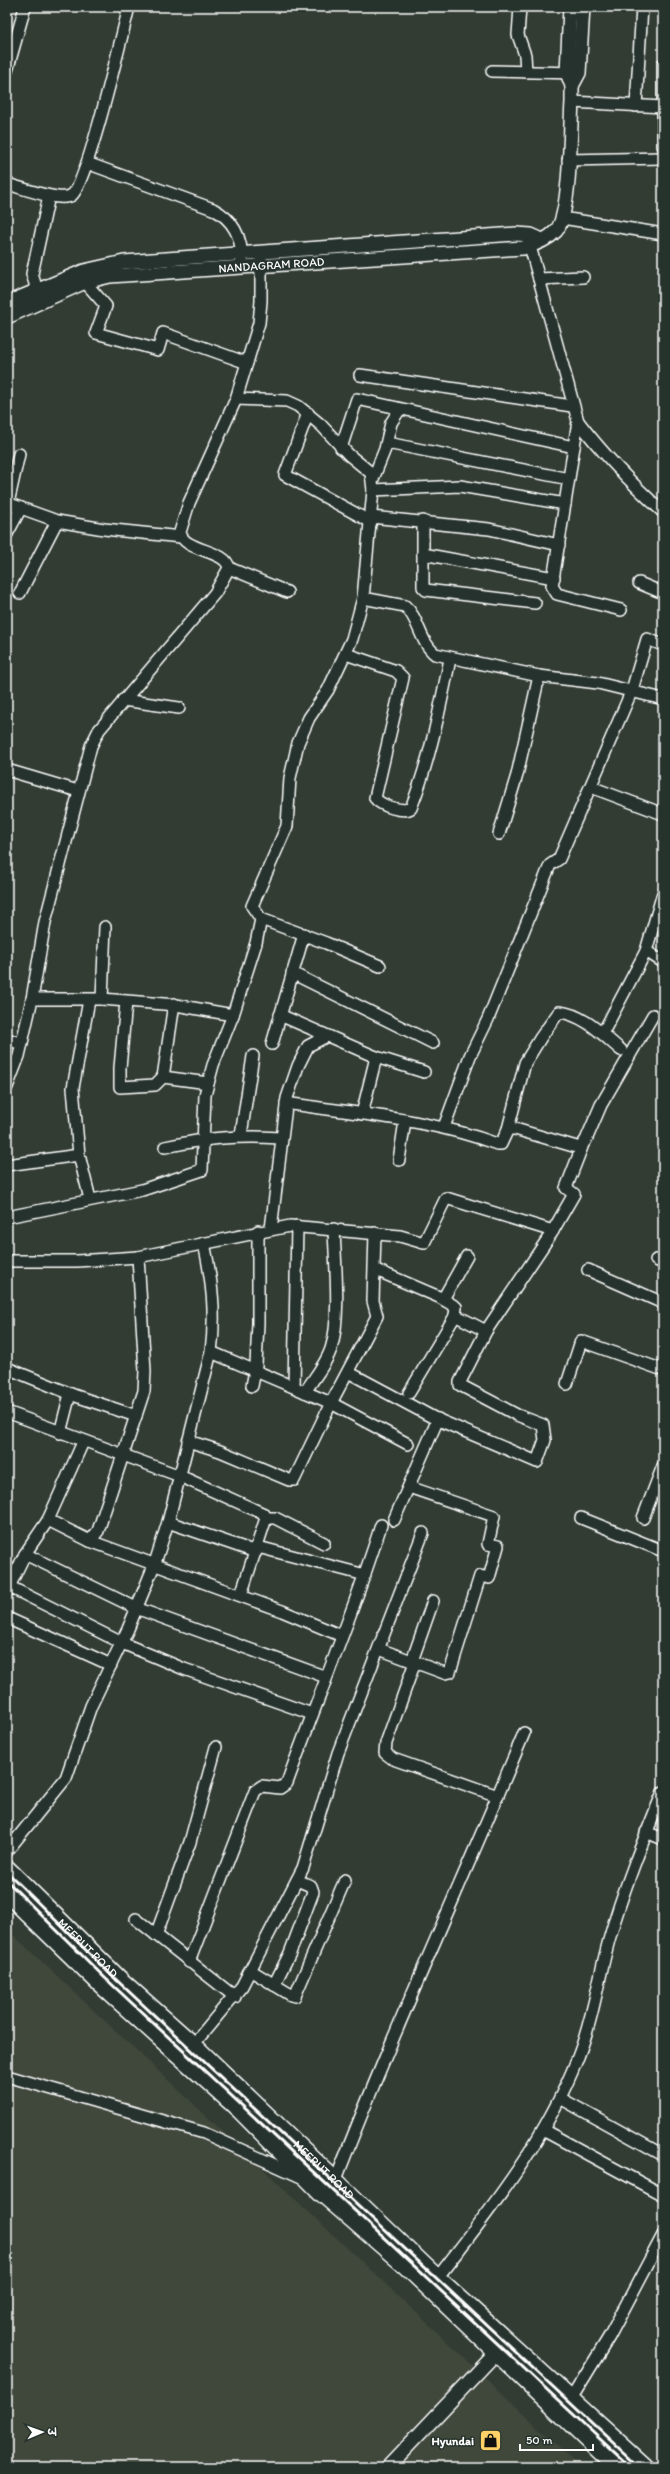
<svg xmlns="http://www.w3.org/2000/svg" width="670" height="2474" viewBox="0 0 670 2474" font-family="Itim,'Playpen Sans Deva',sans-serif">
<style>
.built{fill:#40463a}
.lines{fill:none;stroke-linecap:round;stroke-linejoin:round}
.minor-casing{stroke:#fff;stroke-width:14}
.tertiary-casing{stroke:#fff;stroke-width:16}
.primary-casing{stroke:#fff;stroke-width:20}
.minor{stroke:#26332d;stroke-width:11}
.tertiary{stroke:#26332d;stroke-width:13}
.primary{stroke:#26332d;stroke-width:17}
.rail{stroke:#fff;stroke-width:3}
.labels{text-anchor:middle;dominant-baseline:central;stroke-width:3;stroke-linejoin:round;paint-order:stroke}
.street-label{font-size:12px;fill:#fff;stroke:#26332d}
.poi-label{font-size:12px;font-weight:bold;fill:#fff;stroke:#26332d;text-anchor:end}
</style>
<rect width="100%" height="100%" fill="#323c33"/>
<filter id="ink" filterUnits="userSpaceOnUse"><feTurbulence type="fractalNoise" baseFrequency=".025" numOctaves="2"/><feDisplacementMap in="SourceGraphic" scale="8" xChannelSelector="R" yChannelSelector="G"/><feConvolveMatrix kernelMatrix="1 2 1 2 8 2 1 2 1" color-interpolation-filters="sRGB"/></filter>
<g filter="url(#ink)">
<polygon class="built" points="7,1929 581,2467 7,2467"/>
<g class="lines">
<defs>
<g id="minor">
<polyline points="520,7 518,35 525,55 526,72"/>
<polyline points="663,64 663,146"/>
<polyline points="7,71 25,7"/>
<polyline points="492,71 575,73"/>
<polyline points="572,102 663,107"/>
<polyline points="636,106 642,7"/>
<polyline points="568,160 663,158"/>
<path d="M87 163 213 209C234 220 242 237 242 261"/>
<path d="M7 184C20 187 61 203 72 195 87 183 122 35 129 7"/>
<polyline points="562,218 663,234"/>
<path d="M528 239 578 421C603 454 632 484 663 512"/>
<polyline points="539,279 583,277"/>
<polyline points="85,282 106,306 96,333 158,350 163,333 247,363"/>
<polyline points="37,290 32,274 49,196"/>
<polyline points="360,375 572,406"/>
<polyline points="308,413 285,475 371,522"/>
<polyline points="578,421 552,586 557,594 621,610"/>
<polyline points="387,443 569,479"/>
<polyline points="341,448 357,399 574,447"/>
<polyline points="373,479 385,449 391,423 400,409"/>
<polyline points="373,490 460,486 565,504"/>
<polyline points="7,503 57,521 104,529 181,537"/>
<polyline points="8,503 19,454"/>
<polyline points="371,517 489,529 559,545"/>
<polyline points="423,521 423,587 426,590 535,603"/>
<polyline points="7,534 21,508"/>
<polyline points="423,554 554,578"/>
<polyline points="229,568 287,592"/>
<polyline points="639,583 663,593"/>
<polyline points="20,593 57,521"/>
<path d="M363 598 405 606C419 618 419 641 435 654L539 676 598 683 663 699"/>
<path d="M346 654 396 671 403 678 375 798C381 806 403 813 411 808 430 760 440 708 450 659"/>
<polyline points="123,700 179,708"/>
<polyline points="7,770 78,791"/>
<polyline points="591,787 663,814"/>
<polyline points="499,834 517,775 539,676"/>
<polyline points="261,919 326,943 380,966"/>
<polyline points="646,951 663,962"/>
<polyline points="292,973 433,1043"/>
<polyline points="32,999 102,999 176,1005 233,1015"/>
<polyline points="102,999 105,927"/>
<polyline points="89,1000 73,1088 79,1155 90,1199"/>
<polyline points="126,1002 120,1068 120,1087 155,1085 163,1077 208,1083"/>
<polyline points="280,1015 376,1057 424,1072"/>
<polyline points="600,1032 606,1027 646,951 663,893"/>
<polyline points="7,1039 22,1044"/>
<polyline points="272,1044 304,934"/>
<polyline points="163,1077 174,1004"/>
<path d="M7 1087 19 1056 32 999 45 922 91 746 99 730 215 593 229 568C226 549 183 552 180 532L189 503 236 399 259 323 261 301V253"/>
<path d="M286 1103C357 1114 430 1119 497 1144H501L508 1129H515L580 1148 586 1140 601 1105 653 1015"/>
<polyline points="362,1114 376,1057"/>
<polyline points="444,1127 470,1056 488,1019 550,865 559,859 632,690 647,639 663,645"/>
<path d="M508 1129 525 1063 541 1037 559 1012C583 1014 603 1035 621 1050"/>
<polyline points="241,1135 253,1056"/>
<path d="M165 1147C207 1138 238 1135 280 1138"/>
<polyline points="399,1160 405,1121"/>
<polyline points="7,1165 79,1155"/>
<polyline points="7,1217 142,1190 202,1170 205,1095 213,1065 233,1015 256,943 261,919 252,906 287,826 290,778 298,743 309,718 328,690 352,639 363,598 373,490 371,473 349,455 321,425 298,406 287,401 236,399"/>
<polyline points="271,1229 287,1098 298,1066 308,1046 327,1036"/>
<polyline points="656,1260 663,1263"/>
<polyline points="7,1261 77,1261 138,1257 290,1226 400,1236 424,1243 446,1198 553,1231"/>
<polyline points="376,1270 439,1297 456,1307 455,1316 409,1393"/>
<polyline points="588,1270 663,1303"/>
<polyline points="443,1299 467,1256"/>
<polyline points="455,1315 486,1331"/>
<polyline points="211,1352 331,1403 408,1444"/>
<polyline points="7,1368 76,1396 136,1416"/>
<polyline points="348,1372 434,1418 537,1462 545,1440 543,1425 517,1415 460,1385 460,1382 486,1331 551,1234 574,1194 566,1188 582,1147"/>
<polyline points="567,1384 581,1341 663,1370"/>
<polyline points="252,1386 256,1365 258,1323 258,1231"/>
<polyline points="294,1387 297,1226"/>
<path d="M305 1392C314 1378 326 1364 331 1349 341 1318 335 1263 334 1229"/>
<polyline points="7,1412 180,1476 264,1514 266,1518 241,1595"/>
<polyline points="60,1433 70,1394"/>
<polyline points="188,1441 220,1451 289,1480 294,1480 331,1403 377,1316 373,1301 375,1233"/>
<polyline points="266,1518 275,1518 324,1543"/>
<polyline points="581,1518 663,1551"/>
<polyline points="643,1518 663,1466"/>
<polyline points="48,1520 90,1541 282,1611 342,1636"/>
<polyline points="394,1520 438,1419"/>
<polyline points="168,1522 256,1552"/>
<polyline points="90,1541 98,1531 144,1391 145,1371 138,1257"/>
<polyline points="258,1547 365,1575"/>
<polyline points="25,1554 136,1608 326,1677"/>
<polyline points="10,1587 122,1643 184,1669 312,1714"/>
<polyline points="7,1591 25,1554 48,1520 83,1442"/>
<polyline points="7,1618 111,1665"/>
<polyline points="379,1649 444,1673 450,1672 480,1576 489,1578 498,1546 488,1544 494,1516 409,1487"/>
<polyline points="412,1661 433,1601"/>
<polyline points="415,1662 386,1743 385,1753 393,1759 498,1796"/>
<polyline points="646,1832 663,1839"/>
<path d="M7 1851 66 1778 91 1706 128 1629 155 1563 168 1522 211 1352C216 1314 212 1280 204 1243"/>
<polyline points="136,1919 235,1997"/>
<polyline points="156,1935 190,1842 216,1747"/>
<path d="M189 1962 255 1791 262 1786 280 1788 287 1783C318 1697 354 1612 381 1525"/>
<polyline points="250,1970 291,1995 295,1996 345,1880"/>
<polyline points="274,1985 290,1953 313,1892 311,1886 297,1880"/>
<polyline points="193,2045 242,1986 303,1868 338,1753 423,1533"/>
<polyline points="7,2076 204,2133 301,2177"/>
<polyline points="560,2098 663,2155"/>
<polyline points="543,2130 663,2195"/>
<path d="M335 2182C393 2031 462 1883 524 1733"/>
<path d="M437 2278C491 2209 546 2140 578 2057 593 2019 598 1980 609 1940 623 1890 643 1841 663 1792"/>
<polyline points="571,2399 609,2337 663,2235"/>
</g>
<g id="tertiary">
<polyline points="572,86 579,73 583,7"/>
<polyline points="7,303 84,271 124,262 516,234 531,235 542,240"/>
<path id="s1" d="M7 317 85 282 110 276 523 248C534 245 548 239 556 231 571 214 570 128 572 102V86L567 73 570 7"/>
<polyline points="388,2467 496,2353"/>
</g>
<g id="primary">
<path id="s2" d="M7 1869 120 1980 193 2045 437 2278 645 2467"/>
<polyline points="7,1893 105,1988 239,2109 322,2193 404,2264 617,2467"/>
</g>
</defs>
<use href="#minor" class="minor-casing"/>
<use href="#tertiary" class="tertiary-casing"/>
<use href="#primary" class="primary-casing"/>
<use href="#minor" class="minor"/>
<use href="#tertiary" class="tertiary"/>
<use href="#primary" class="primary"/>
<g class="rail">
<polyline points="7,1872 110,1974 639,2467"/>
<polyline points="7,1881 105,1978 630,2467"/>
</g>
</g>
</g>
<defs>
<symbol id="shop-square" viewBox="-11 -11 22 22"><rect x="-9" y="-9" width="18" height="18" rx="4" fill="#ffd166" stroke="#26332d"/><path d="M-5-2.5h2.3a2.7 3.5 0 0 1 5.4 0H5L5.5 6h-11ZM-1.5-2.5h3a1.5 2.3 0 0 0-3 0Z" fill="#111"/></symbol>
</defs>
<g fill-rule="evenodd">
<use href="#shop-square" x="478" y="2428" width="25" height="25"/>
</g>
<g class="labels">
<g class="street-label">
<text stroke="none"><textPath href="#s1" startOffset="273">NANDAGRAM ROAD</textPath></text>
<text stroke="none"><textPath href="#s2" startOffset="113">MEERUT ROAD</textPath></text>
<text stroke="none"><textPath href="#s2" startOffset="437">MEERUT ROAD</textPath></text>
</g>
<g class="poi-label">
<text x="474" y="2441">Hyundai</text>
</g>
</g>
<rect width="670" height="2474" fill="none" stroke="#26332d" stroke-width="24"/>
<rect x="12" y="12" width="646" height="2450" fill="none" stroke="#fff" stroke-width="1.5" filter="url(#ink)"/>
<g transform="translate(42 2432) rotate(88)" stroke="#26332d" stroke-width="3" paint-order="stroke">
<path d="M0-3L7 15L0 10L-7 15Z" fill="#ffffff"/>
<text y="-6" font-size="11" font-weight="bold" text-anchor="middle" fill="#ffffff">उ</text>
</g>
<path d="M520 2444v6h73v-6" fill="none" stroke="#ffffff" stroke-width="2"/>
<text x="526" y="2444" font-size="12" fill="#ffffff" stroke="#26332d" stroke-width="3" paint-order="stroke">50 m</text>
</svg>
